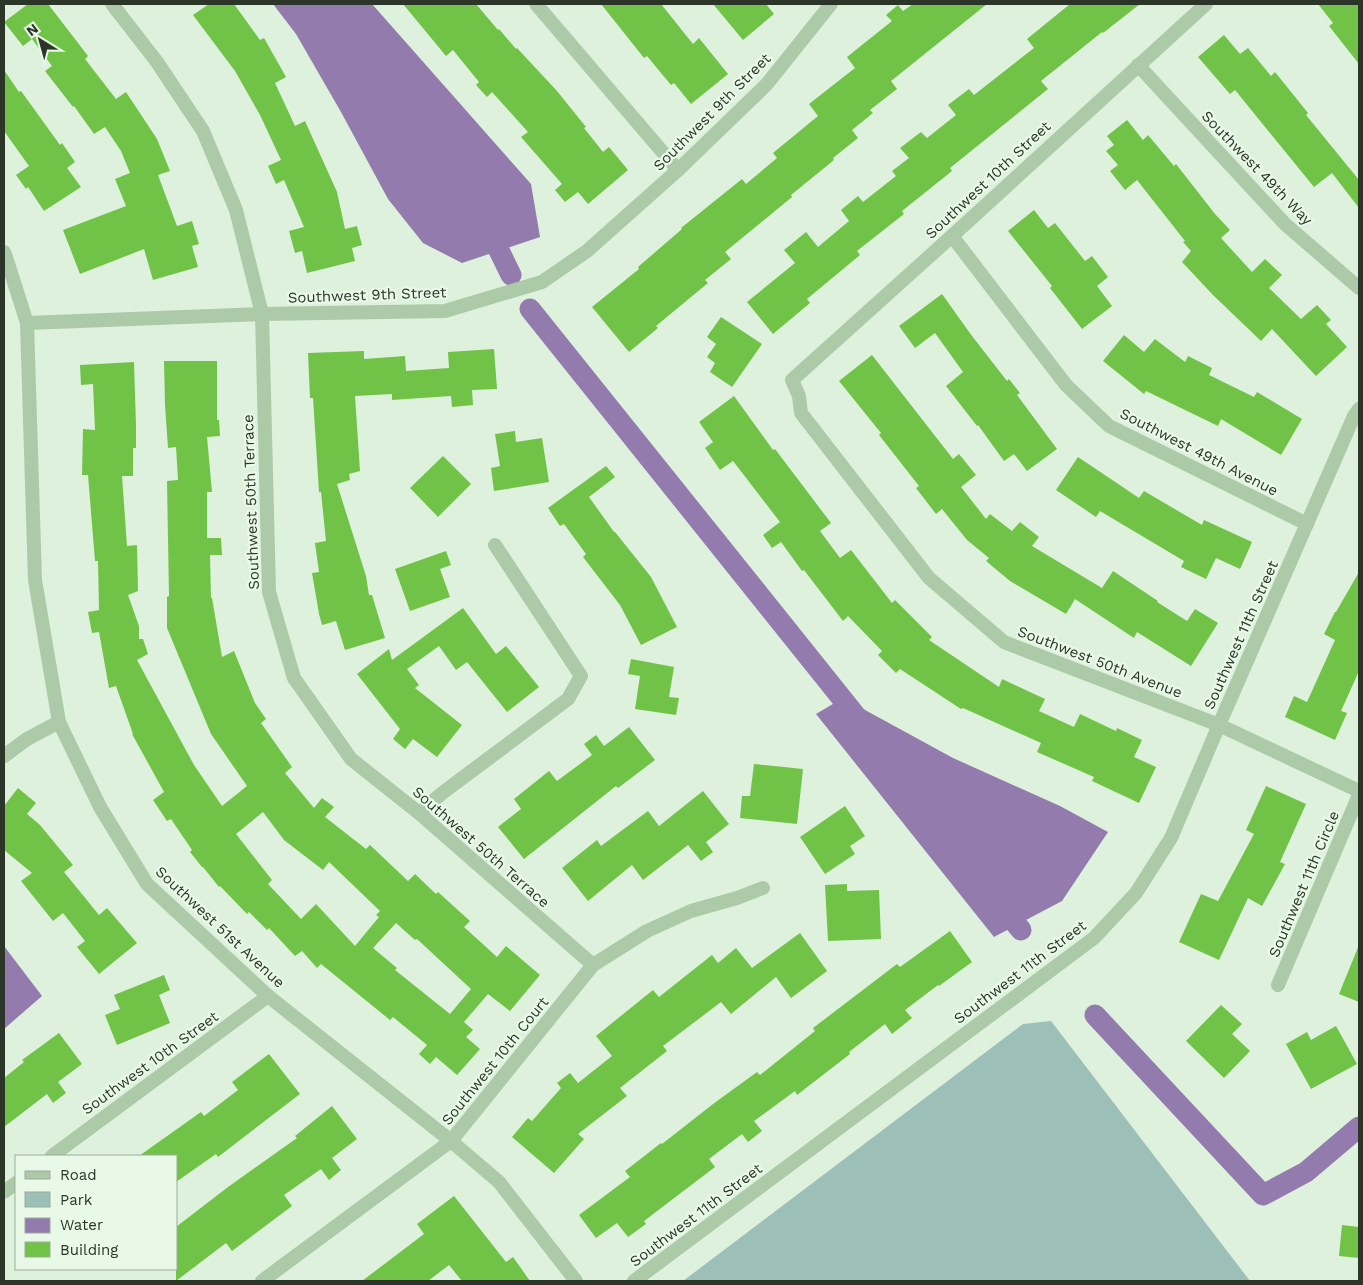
<svg xmlns="http://www.w3.org/2000/svg" width="1363" height="1285" viewBox="0 0 1363 1285" font-family="'Work Sans',sans-serif">
<style>
.green{fill:#9cc0b7}
.water{fill:#937bae}
.lines{fill:none;stroke-linecap:round;stroke-linejoin:round}
.canal{stroke:#937bae;stroke-width:21}
.building{fill:#71c348;fill-rule:evenodd}
.minor{stroke:#acc9a8;stroke-width:14}
.labels{text-anchor:middle;dominant-baseline:central;stroke-width:4.5;stroke-linejoin:round;paint-order:stroke}
.street-label{font-size:15px;fill:#2c3628;stroke:#e8f9e8}
</style>
<rect width="100%" height="100%" fill="#ddf1dc"/>
<polygon class="green" points="1051,1021 1250,1281 683,1281 1023,1024"/>
<g class="water">
<polygon points="273,4 372,4 531,184 540,237 462,263 423,243 388,199 341,112 296,34"/>
<polygon points="843,698 953,758 1060,806 1108,832 1062,901 994,937 816,714"/>
<polygon points="4,946 42,996 4,1029"/>
</g>
<g class="lines">
<g class="canal">
<polyline points="483,225 492,236 511,275"/>
<polyline points="530,309 860,721"/>
<polyline points="998,902 1021,930"/>
<polyline points="1095,1015 1263,1195 1306,1172 1359,1127"/>
</g>
</g>
<g class="building">
<polygon points="28,4 48,4 88,56 85,59 116,99 126,92 157,139 170,171 158,175 177,226 192,221 199,244 192,246 198,267 153,280 144,249 80,274 63,230 126,206 115,179 130,173 121,151 105,127 94,134 74,106 73,107 45,71 52,66 32,39 23,46 4,22"/>
<polygon points="209,4 234,4 260,40 264,38 286,77 275,83 295,126 305,121 337,192 345,229 357,226 362,245 352,248 355,261 307,273 302,251 295,253 289,231 304,227 284,180 276,184 268,166 281,160 260,115 235,71 193,15"/>
<polygon points="403,4 476,4 498,30 499,29 516,49 517,48 557,91 586,127 584,128 603,152 609,147 628,170 588,204 578,192 565,202 555,190 562,184 521,137 528,132 492,92 487,97 476,85 479,82 453,50 446,56"/>
<polygon points="601,4 661,4 693,44 699,38 728,74 691,104 674,83 671,85 647,56 644,58"/>
<polygon points="713,4 766,4 774,14 743,40"/>
<polygon points="913,4 987,4 891,81 897,89 870,110 873,113 852,130 858,138 833,158 834,160 791,195 792,197 725,252 731,259 705,280 708,283 656,326 658,328 629,352 592,307 639,269 638,267 682,229 681,228 742,179 746,184 777,158 773,153 818,116 809,104 855,68 847,57 892,21 886,15 898,5 903,11"/>
<polygon points="1070,4 1140,4 1103,33 1102,32 1041,81 1048,89 950,168 952,171 902,211 904,214 857,251 860,255 807,299 810,303 773,334 747,302 795,263 784,250 806,232 818,247 849,221 841,210 858,196 863,202 896,176 892,171 909,158 900,148 921,132 927,138 956,115 948,105 969,89 974,95 1034,48 1027,39"/>
<polygon points="1318,4 1359,4 1359,64 1329,26 1333,23"/>
<polygon points="1224,35 1240,54 1248,48 1271,76 1275,72 1308,113 1306,115 1359,180 1359,208 1332,173 1314,187 1235,90 1230,94 1198,57"/>
<polygon points="4,70 19,92 21,91 60,145 62,143 75,162 67,168 81,187 44,211 28,187 26,189 16,175 29,166 4,131"/>
<polygon points="1127,120 1143,140 1148,135 1174,166 1176,164 1215,214 1230,230 1221,238 1252,272 1265,259 1282,275 1269,288 1301,319 1317,305 1331,320 1326,324 1347,347 1316,376 1272,329 1261,341 1213,295 1182,262 1191,251 1183,242 1185,241 1137,180 1125,190 1110,171 1118,165 1106,151 1114,145 1107,136"/>
<polygon points="1034,210 1048,228 1055,223 1085,261 1092,256 1108,277 1097,286 1112,306 1082,329 1050,288 1052,286 1008,231"/>
<polygon points="942,294 972,336 1007,381 1009,379 1020,393 1017,395 1057,449 1027,471 1014,454 1004,461 978,425 977,426 946,386 963,372 935,333 915,348 899,326"/>
<polygon points="721,317 762,344 732,387 710,372 715,363 707,357 716,344 707,337"/>
<polygon points="1124,335 1144,352 1155,339 1185,362 1188,356 1212,368 1209,375 1254,397 1257,392 1302,419 1281,455 1221,419 1218,426 1146,391 1144,394 1103,361"/>
<polygon points="494,349 497,389 472,390 473,405 452,407 451,396 392,400 392,394 355,396 360,471 349,474 350,480 337,484 366,576 369,595 372,595 385,638 345,650 336,621 322,625 319,614 312,573 319,572 315,543 326,541 321,492 319,492 313,398 310,398 308,353 364,351 364,359 405,356 406,371 449,368 448,352"/>
<polygon points="872,355 953,459 959,454 976,475 961,487 986,519 990,514 1012,531 1020,522 1039,537 1032,546 1102,588 1113,571 1158,601 1157,602 1187,621 1195,609 1218,623 1191,666 1137,632 1134,638 1075,599 1066,614 1010,581 986,561 989,558 967,540 942,509 936,514 916,488 919,486 879,435 881,433 839,381"/>
<path d="M164 361H217V420H219L220 436 207 437 212 492H207V538H221L222 555H210L211 598H212L222 657 234 651 255 703 266 719 261 723 292 767 285 773 314 808 322 798 334 807 325 817 366 849 370 845 408 881 415 874 436 894 438 892 470 921 464 927 497 957 506 946 540 975 510 1011 488 994 464 1022 473 1030 466 1037 480 1049 457 1075 436 1057 430 1064 419 1054 427 1045 393 1017 390 1020 321 964 317 968 302 951 295 956 269 928 267 930 249 912 247 914 220 886 219 887 203 867H202L190 852 192 850 171 819 167 821 153 800 164 792 132 734H133L116 686 109 688 99 632 92 633 88 612 99 610 98 561H95L88 475H82L83 429 95 430 93 384 81 385 80 365 134 362 136 426V448H133V476H122L127 546 137 545 138 591 128 595 139 626V639H143L148 654 137 660 194 765 222 806 247 786 211 734 167 628V597L169 596 167 481 178 480 176 447 168 448 165 405ZM263 812 284 840 323 870 329 862 380 911 376 915 379 917 355 946 316 904 301 919 268 884 272 880 236 834ZM396 923 415 940 417 939 471 989 450 1014 395 970 397 968 373 948Z"/>
<polygon points="734,396 773,450 775,449 831,523 820,531 840,558 851,550 892,603 895,600 932,637 929,640 999,687 1002,679 1045,699 1039,711 1074,727 1080,714 1116,731 1117,728 1142,740 1134,757 1156,767 1139,803 1092,781 1094,777 1037,752 1041,743 963,708 961,709 900,669 896,673 878,655 882,651 848,616 843,621 804,570 802,571 781,542 772,548 763,535 780,522 733,461 720,470 705,448 713,442 699,422"/>
<polygon points="515,431 516,442 542,438 549,482 494,491 491,468 500,466 495,434"/>
<polygon points="443,456 471,484 438,517 410,488"/>
<polygon points="1078,457 1139,498 1144,491 1202,525 1204,520 1252,542 1240,569 1216,558 1206,579 1181,567 1184,561 1100,511 1096,517 1056,490"/>
<polygon points="606,466 615,477 589,497 614,532 615,532 651,577 677,627 641,645 620,605 583,557 586,554 564,524 560,526 548,508"/>
<polygon points="446,551 451,565 440,569 450,597 410,611 395,569"/>
<polygon points="1359,572 1359,671 1341,711 1347,713 1335,740 1285,717 1294,696 1307,702 1335,640 1324,634 1335,612 1336,612"/>
<polygon points="463,608 496,654 506,646 539,687 507,712 467,662 456,670 439,646 407,669 419,685 415,688 462,725 437,757 413,739 405,749 393,739 400,729 357,674 389,649 392,660"/>
<polygon points="631,659 674,667 669,697 679,698 676,715 635,709 640,676 628,674"/>
<polygon points="629,727 655,760 618,788 616,786 524,859 498,827 521,809 514,799 549,771 557,781 592,755 584,744 596,735 604,746"/>
<polygon points="754,764 803,769 797,824 740,818 742,796 750,796"/>
<polygon points="1266,786 1306,804 1280,862 1285,864 1262,906 1248,898 1219,960 1179,942 1201,894 1218,901 1254,834 1246,830"/>
<polygon points="18,788 36,803 27,814 40,825 73,865 64,872 99,915 107,908 137,943 99,974 77,947 85,941 63,913 53,921 21,881 32,873 4,850 4,806"/>
<polygon points="703,791 729,824 706,842 713,852 701,861 688,845 643,880 632,865 588,901 562,868 597,840 601,846 648,811 659,826"/>
<polygon points="845,806 865,836 850,846 855,854 825,874 800,837"/>
<polygon points="847,884 847,891 879,890 881,939 828,941 825,885"/>
<polygon points="950,931 972,962 939,986 938,985 905,1010 912,1018 892,1034 885,1024 849,1052 850,1054 797,1095 795,1091 754,1121 762,1131 748,1142 742,1134 709,1159 715,1167 644,1221 646,1224 628,1237 617,1223 596,1238 579,1215 630,1177 625,1171 661,1143 662,1144 713,1104 757,1072 760,1075 815,1031 813,1028 897,964 900,967"/>
<polygon points="800,933 827,971 791,998 776,977 731,1014 721,1002 663,1046 667,1051 620,1088 627,1096 578,1134 584,1139 554,1173 512,1137 528,1118 532,1121 561,1088 557,1083 570,1073 578,1083 612,1056 596,1036 653,990 659,997 712,955 718,963 736,948 752,968"/>
<polygon points="1359,945 1359,1002 1339,994"/>
<polygon points="164,975 170,990 159,995 170,1023 117,1045 105,1015 120,1009 114,995"/>
<polygon points="1221,1005 1242,1024 1232,1034 1250,1051 1224,1078 1186,1041"/>
<polygon points="1336,1026 1357,1064 1311,1089 1286,1044 1307,1032 1311,1040"/>
<polygon points="59,1033 82,1064 58,1082 66,1093 53,1103 47,1094 4,1127 4,1078 24,1062 22,1060"/>
<polygon points="269,1054 300,1094 218,1157 216,1154 176,1182 176,1156 139,1156 201,1112 204,1116 238,1090 232,1082"/>
<polygon points="332,1106 357,1139 332,1158 341,1170 329,1180 321,1169 284,1195 292,1206 232,1251 226,1243 176,1281 176,1227 228,1187 297,1138 295,1136"/>
<polygon points="454,1196 506,1262 513,1257 530,1281 462,1281 449,1265 428,1281 362,1281 424,1234 417,1224"/>
<polygon points="1342,1225 1359,1227 1359,1258 1339,1256"/>
</g>
<g class="lines">
<g class="minor">
<polyline points="112,4 157,62 203,131 236,210 262,314 269,592 294,678 351,759 419,813 593,965"/>
<polyline points="536,4 678,170"/>
<polyline points="1206,4 952,236 792,380 799,396 801,413 929,578 1004,642 1219,725 1359,791"/>
<polyline points="1138,65 1209,142 1285,224 1359,288"/>
<polyline points="952,236 1066,385 1109,426 1307,524"/>
<polyline points="4,252 6,257 27,323 35,580 59,722 100,807 147,884 268,996 451,1141 499,1182 576,1281"/>
<polyline points="27,323 262,314 445,311 542,282 587,251 678,170 767,84 831,4"/>
<polyline points="4,756 27,739 59,722"/>
<polyline points="419,813 441,794 568,699 581,676 495,545"/>
<polyline points="1278,985 1359,795"/>
<polyline points="52,1156 268,996"/>
<polyline points="4,1192 16,1183"/>
<polyline points="262,1281 451,1141 593,965 647,931 691,911 737,898 763,888"/>
<polyline points="634,1281 1094,938 1136,893 1171,838 1219,725 1354,416 1359,409"/>
</g>
</g>
<g class="labels">
<g class="street-label">
<text transform="translate(712 112) rotate(-45)">Southwest 9th Street</text>
<text transform="translate(1257 168) rotate(46)">Southwest 49th Way</text>
<text transform="translate(988 180) rotate(-43)">Southwest 10th Street</text>
<text transform="translate(367 295) rotate(-2)">Southwest 9th Street</text>
<text transform="translate(1199 452) rotate(27)">Southwest 49th Avenue</text>
<text transform="translate(251 502) rotate(-92)">Southwest 50th Terrace</text>
<text transform="translate(1241 635) rotate(-66)">Southwest 11th Street</text>
<text transform="translate(1100 662) rotate(21)">Southwest 50th Avenue</text>
<text transform="translate(481 847) rotate(41)">Southwest 50th Terrace</text>
<text transform="translate(1304 884) rotate(-67)">Southwest 11th Circle</text>
<text transform="translate(220 927) rotate(43)">Southwest 51st Avenue</text>
<text transform="translate(1020 972) rotate(-37)">Southwest 11th Street</text>
<text transform="translate(495 1061) rotate(-51)">Southwest 10th Court</text>
<text transform="translate(150 1063) rotate(-36)">Southwest 10th Street</text>
<text transform="translate(696 1215) rotate(-37)">Southwest 11th Street</text>
</g>
</g>
<rect width="1363" height="1285" fill="none" stroke="#2c3628" stroke-width="10"/>
<rect x="15" y="1155" width="162" height="115" fill="#e8f9e8" stroke="#9dab9b"/>
<rect x="25" y="1171" width="25" height="8" fill="#acc9a8" stroke="#9dab9b"/>
<text x="60" y="1180" font-size="15" fill="#2c3628">Road</text>
<rect x="25" y="1192" width="25" height="15" fill="#9cc0b7" stroke="#9dab9b"/>
<text x="60" y="1205" font-size="15" fill="#2c3628">Park</text>
<rect x="25" y="1218" width="25" height="15" fill="#937bae" stroke="#9dab9b"/>
<text x="60" y="1230" font-size="15" fill="#2c3628">Water</text>
<rect x="25" y="1242" width="25" height="15" fill="#71c348" stroke="#9dab9b"/>
<text x="60" y="1255" font-size="15" fill="#2c3628">Building</text>
<g transform="translate(40 40) rotate(323)" stroke="#e8f9e8" stroke-width="4" paint-order="stroke">
<path d="M0-4L9 19L0 12L-9 19Z" fill="#2c3628"/>
<text y="-8" font-size="14" font-weight="bold" text-anchor="middle" fill="#2c3628">N</text>
</g>
</svg>
